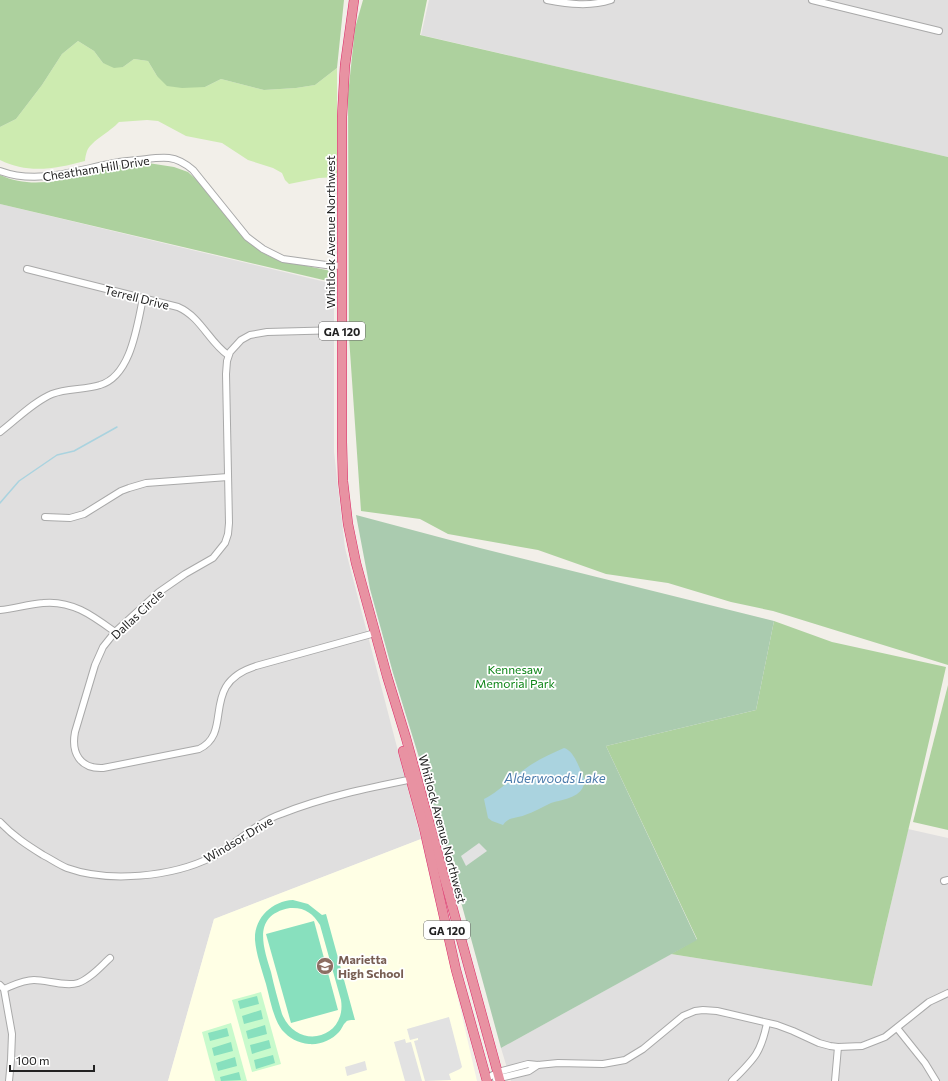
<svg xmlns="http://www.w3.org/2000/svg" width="948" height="1081" viewBox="0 0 948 1081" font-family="Commissioner,sans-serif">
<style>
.residential{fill:#e0dfdf}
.education{fill:#ffffe5}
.grass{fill:#cdebb0}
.forest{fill:#add19e}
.cemetery{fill:#aacbaf}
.park{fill:#c8facc}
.pitch{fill:#88e0be;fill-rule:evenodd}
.parking{fill:#e2e2e2}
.water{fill:#aad3df}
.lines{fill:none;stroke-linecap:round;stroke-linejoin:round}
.stream{stroke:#aad3df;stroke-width:1.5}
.minor-casing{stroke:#a9a9a9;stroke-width:8}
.highway-casing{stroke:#dc2a67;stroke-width:10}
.minor{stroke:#fff;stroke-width:6}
.highway{stroke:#e892a2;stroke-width:9}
.labels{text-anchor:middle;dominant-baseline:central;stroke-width:3.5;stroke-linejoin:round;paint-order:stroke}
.shield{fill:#fff;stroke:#646464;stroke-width:1}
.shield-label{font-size:11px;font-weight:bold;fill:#222}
.street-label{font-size:12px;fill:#222;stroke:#fff}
.park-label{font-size:12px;fill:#0c8416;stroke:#fff}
.education-label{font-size:12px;font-weight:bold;fill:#785e54;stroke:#fff;text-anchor:start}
.water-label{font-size:13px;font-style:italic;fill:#4a7aab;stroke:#fff}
</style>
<rect width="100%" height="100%" fill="#f2efe9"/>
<g class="residential">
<polygon points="429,0 948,0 948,157 421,35"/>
<polygon points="0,204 334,284 334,452 345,548 421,839 214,919 168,1081 0,1081"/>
<polygon points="908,829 948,838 948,1081 511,1081 501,1048 671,954 872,986"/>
</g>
<polygon class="education" points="421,839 477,1081 168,1081 214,919"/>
<path class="grass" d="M78 41 94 51 103 63 123 67 134 59 148 61 157 76 205 87 221 79 264 90 296 88 315 85 337 68V177L319 178 289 184 285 180 282 173 273 168 248 160 222 143 186 136 158 121 147 120 119 122C110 132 91 141 87 151 86 154 85 158 85 161 55 169 28 174 0 160V127L16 119 42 85 62 54Z"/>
<g class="forest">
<polygon points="0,0 344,0 337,68 315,85 296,88 264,90 221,79 205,87 182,88 167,86 157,76 148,61 134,59 123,67 114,68 103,63 94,51 78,41 62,54 42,85 16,119 0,127"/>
<polygon points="363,0 427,0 420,35 948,157 948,665 773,611 731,602 668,583 606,574 538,550 448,534 420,519 361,511 349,337 348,95 355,28"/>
<path d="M148 163 174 167 188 172 201 184 246 240 267 255 280 261 307 266 331 271 332 282 0 204V175C39 193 81 174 120 165 129 163 139 164 148 163Z"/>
<path d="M774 621 832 642 946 667C922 774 896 880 872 986L671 954 697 939 606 746 756 710Z"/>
<polygon points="948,685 948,830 913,822"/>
</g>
<polygon class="cemetery" points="356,515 480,548 774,621 756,710 606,746 697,940 501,1048 441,829 393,673 370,589"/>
<g class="park">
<polygon points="261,992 281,1064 252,1072 232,1000"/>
<polygon points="231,1023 247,1081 215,1081 202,1032"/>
</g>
<g class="pitch">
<path d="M293 900 308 904 322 915 326 914 355 1020C352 1020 347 1020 346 1022 343 1024 342 1029 339 1032 332 1040 320 1045 309 1044 298 1043 289 1038 282 1030 273 1018 270 999 266 984 262 970 256 954 255 940 254 918 272 901 293 900ZM290 908C304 907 313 913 320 925L341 1000C347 1038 298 1052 282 1014 278 1000 274 986 271 972 263 946 252 915 290 908Z"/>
<polygon points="314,921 338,1010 291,1023 266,934"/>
<polygon points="257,996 259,1004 240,1009 238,1001"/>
<polygon points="261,1010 263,1019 244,1024 242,1016"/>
<polygon points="265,1025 267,1034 248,1039 246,1031"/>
<polygon points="227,1028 229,1036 210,1041 208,1033"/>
<polygon points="269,1040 271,1048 252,1054 250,1045"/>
<polygon points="231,1042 233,1051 214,1056 212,1048"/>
<polygon points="273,1055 275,1063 256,1069 254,1060"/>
<polygon points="235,1057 237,1066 218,1071 216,1063"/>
<polygon points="239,1072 241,1080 221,1081 220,1077"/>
</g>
<g class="parking">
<polygon points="479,843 487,851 466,866 461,856"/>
<polygon points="449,1017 462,1067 460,1069 449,1074 451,1080 425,1081 414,1041 418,1040 418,1038 410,1040 407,1029"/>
<polygon points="405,1039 406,1043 411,1042 422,1081 405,1081 394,1042"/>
<polygon points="365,1061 367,1070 347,1076 345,1067"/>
</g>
<path class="water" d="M564 748C575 751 580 771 585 780 583 798 564 799 551 803 542 807 534 812 525 815 516 819 509 816 503 825L492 821 488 818 484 799C501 790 510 779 525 769 537 760 550 754 564 748Z"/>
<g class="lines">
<polyline class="stream" points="0,503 19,481 57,455 74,451 117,427"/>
<defs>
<g id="minor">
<path d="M547 0C569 4 589 7 611 0"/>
<polyline points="812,0 939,31"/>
<path d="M0 171C38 185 76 170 114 163 122 161 130 161 138 160 148 159 159 157 169 158 178 159 186 164 193 170L247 237 263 249 283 259 326 265 342 266"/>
<path d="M27 269 178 307C201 317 209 342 228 355"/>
<path d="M342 330 267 332 250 335 241 340 230 352 227 361 226 374 229 523 228 534 225 543 213 558 185 574 159 592 115 632 103 647 95 665 75 732C71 753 80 769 103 768L199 749C235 732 198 684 256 666L375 633"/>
<path d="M0 432C16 420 33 402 52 394 67 388 85 390 100 385 131 376 137 326 143 298"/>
<polyline points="45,517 70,518 84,514 121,491 129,488 146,483 228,477"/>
<path d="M0 610C14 609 28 604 43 603 72 600 93 616 115 632"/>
<path d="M0 822C13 836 27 845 43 855 51 859 59 865 67 868 109 883 172 877 212 857 236 845 255 823 281 814 323 797 368 788 413 779"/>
<polyline points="944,881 948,880"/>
<polyline points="0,985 4,989 12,1034 11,1060 9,1081"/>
<path d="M4 989C14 985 23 980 34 980 47 980 66 987 78 983 90 979 101 966 110 958"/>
<polyline points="897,1028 925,1063 936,1081"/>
<polyline points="486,1079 498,1072 528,1064 538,1065 558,1063 603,1064 625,1060 643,1049 683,1016 695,1011 703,1010 717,1011 777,1025 793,1031 819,1043 830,1046 838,1047 862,1046 885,1037 929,1002 948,993"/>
<polyline points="496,1079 529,1071 538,1065"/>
<path d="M732 1081C754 1059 761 1053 767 1023"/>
<polyline points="835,1081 838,1047"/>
</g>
<g id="highway">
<polyline points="354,0 345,65 342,117 342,442 343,481 348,524 356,563 387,676 406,738 500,1081"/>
<polyline points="403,751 424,828 456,970 487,1081"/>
</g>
</defs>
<use href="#minor" class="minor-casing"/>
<use href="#highway" class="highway-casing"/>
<use href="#minor" class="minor"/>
<use href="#highway" class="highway"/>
</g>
<defs>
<symbol id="school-disc" viewBox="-11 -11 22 22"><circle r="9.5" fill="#8d6e63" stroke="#fff"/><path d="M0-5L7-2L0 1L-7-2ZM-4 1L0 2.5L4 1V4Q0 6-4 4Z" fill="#fff"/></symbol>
</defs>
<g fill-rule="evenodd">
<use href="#school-disc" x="315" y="956" width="20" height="20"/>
</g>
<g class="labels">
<g class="shield">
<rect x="319" y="322" width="46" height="18" rx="3"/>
<rect x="424" y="921" width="46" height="18" rx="3"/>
</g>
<g class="shield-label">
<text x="342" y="331">GA 120</text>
<text x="447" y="930">GA 120</text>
</g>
<g class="street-label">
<text transform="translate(96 168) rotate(-9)">Cheatham Hill Drive</text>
<text transform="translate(330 232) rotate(-90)">Whitlock Avenue Northwest</text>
<text transform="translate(137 297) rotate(14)">Terrell Drive</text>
<text transform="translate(137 614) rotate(-43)">Dallas Circle</text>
<text transform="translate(443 829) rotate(75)">Whitlock Avenue Northwest</text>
<text transform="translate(238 839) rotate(-31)">Windsor Drive</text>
</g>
<g class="park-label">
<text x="515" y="669">Kennesaw<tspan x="515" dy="14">Memorial Park</tspan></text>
</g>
<g class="education-label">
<text x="338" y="959">Marietta<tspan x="338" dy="14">High School</tspan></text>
</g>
<g class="water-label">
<text x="555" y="778">Alderwoods Lake</text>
</g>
</g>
<path d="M10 1065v6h84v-6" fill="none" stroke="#222222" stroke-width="2"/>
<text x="16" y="1065" font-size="12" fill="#222222" stroke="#ffffff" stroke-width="3" paint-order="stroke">100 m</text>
</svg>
